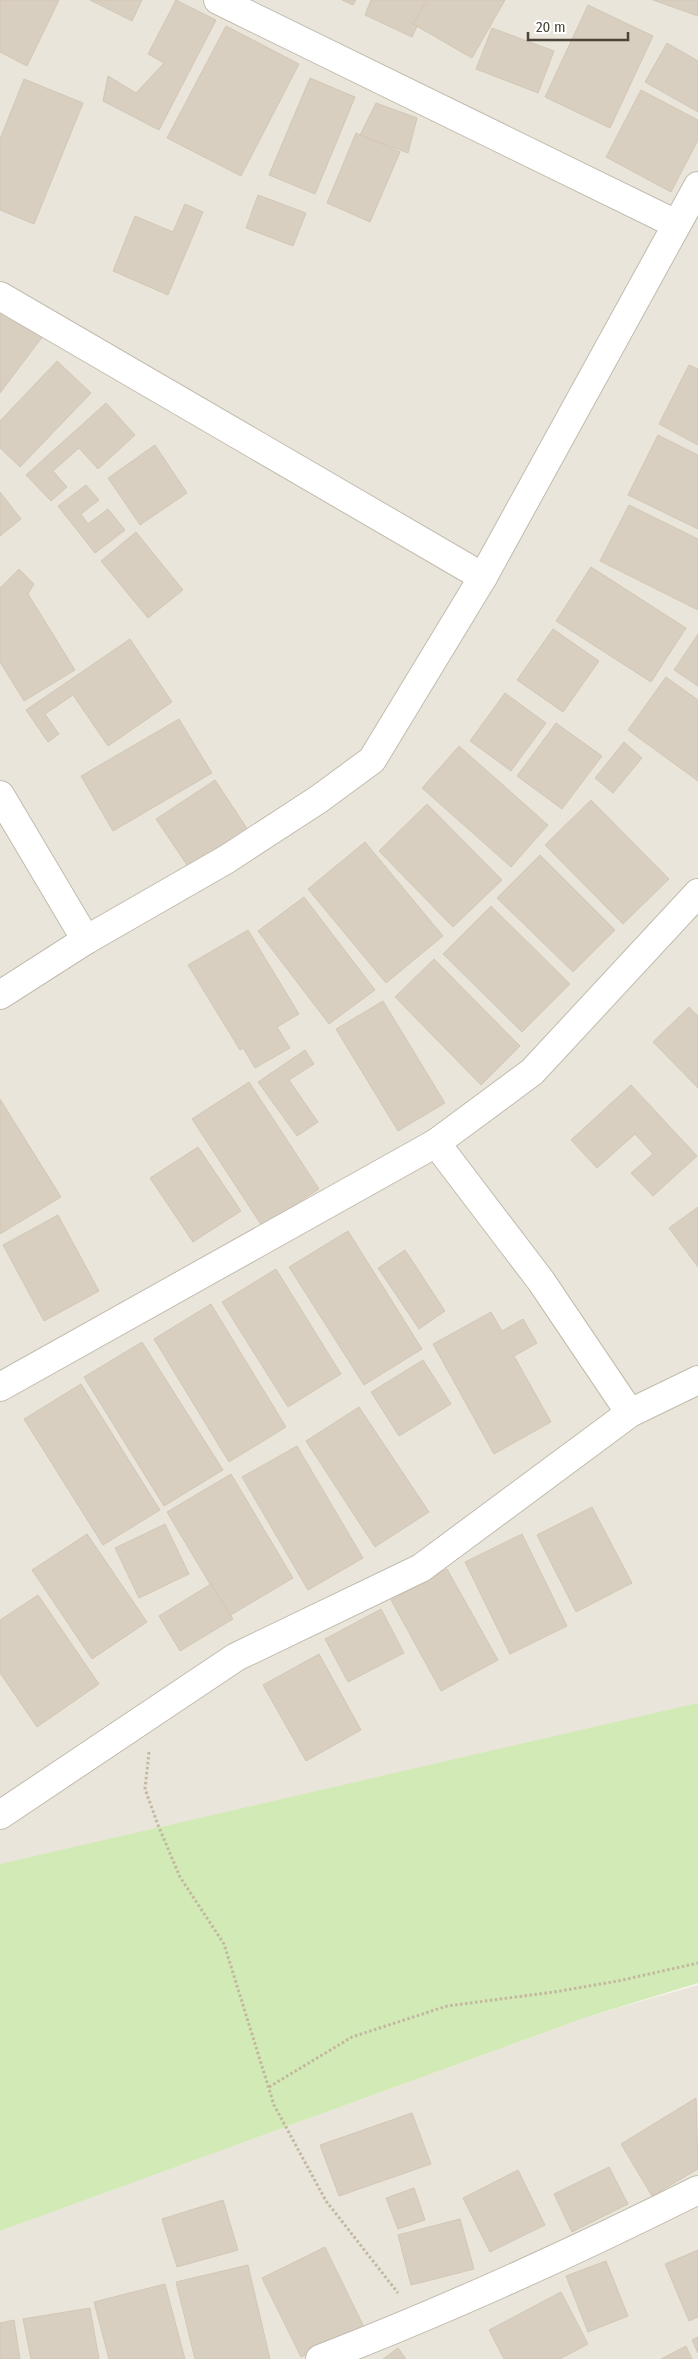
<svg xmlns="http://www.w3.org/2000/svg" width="698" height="2359" viewBox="0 0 698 2359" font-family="'Fira Sans Condensed',sans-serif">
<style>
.residential{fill:#eae5da}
.green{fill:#d2eab5}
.building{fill:#d8cfc1;stroke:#d3c7b4}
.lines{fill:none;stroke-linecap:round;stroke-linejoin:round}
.street-casing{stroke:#c2bbae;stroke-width:30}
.path{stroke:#c4b79f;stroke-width:3;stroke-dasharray:2.5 2.5;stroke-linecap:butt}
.street{stroke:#fff;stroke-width:28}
</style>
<rect width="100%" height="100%" fill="#f6f3ec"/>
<g class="residential">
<polygon points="0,0 698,0 698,1720 0,1870"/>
<polygon points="698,1985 698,2359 0,2359 0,2231 587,2017"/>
</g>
<polygon class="green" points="698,1703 698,1983 587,2017 0,2231 0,1864"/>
<g class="building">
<polygon points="0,0 59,0 27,66 0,52"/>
<polygon points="90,0 142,0 132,21"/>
<polygon points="176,0 216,20 159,130 103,101 108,76 136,93 164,63 148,54"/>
<polygon points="342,0 356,0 353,5"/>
<polygon points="371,0 429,0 412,37 365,15"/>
<polygon points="427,0 505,0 472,58 413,24"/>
<polygon points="653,0 698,0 698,16"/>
<polygon points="588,5 653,36 610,128 545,97"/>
<polygon points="226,26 299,64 241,176 167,138"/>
<polygon points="492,28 554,51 538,93 476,69"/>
<polygon points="667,43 698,61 698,112 645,82"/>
<polygon points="310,78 355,97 315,194 269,175"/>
<polygon points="24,79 83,103 34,224 0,210 0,139"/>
<polygon points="641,90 698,120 698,140 671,192 606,157"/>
<polygon points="376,103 417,118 408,153 360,135"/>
<polygon points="356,133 400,152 370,222 327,203"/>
<polygon points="258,195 306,213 293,246 246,228"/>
<polygon points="185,204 203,212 168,295 113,271 135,216 173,232"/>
<polygon points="0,304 43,336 0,393"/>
<polygon points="57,361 91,393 20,467 0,448 0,421"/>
<polygon points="689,365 698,369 698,445 659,424"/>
<polygon points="106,403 135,435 98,469 79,448 53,471 67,487 51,501 26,475"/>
<polygon points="658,435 698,455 698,529 628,495"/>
<polygon points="155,445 187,493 140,525 108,478"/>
<polygon points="86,485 99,500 81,514 88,524 108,509 125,530 95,553 58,506"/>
<polygon points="0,492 21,519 0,536"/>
<polygon points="629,505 698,539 698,610 600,561"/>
<polygon points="136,532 183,590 148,618 101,561"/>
<polygon points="591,567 686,628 651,682 556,621"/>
<polygon points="19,569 34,584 28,594 75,670 24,701 0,662 0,588"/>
<polygon points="553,629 599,661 563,712 517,680"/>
<polygon points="698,634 698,686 674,670"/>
<polygon points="130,639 172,702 108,746 73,695 45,714 59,734 48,742 26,710"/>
<polygon points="666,677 698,700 698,781 628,730"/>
<polygon points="505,693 546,723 511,771 470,741"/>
<polygon points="179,719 212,773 113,831 81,776"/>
<polygon points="556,723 602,756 562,809 517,776"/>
<polygon points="624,742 642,758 613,793 595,778"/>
<polygon points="459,746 548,825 511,867 422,788"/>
<polygon points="215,780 248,830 189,868 156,819"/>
<polygon points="591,800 669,879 623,924 545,845"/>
<polygon points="427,804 502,880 453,927 379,851"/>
<polygon points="365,842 443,936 386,983 308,889"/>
<polygon points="540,855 615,930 573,972 497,898"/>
<polygon points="304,897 375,990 329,1024 258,931"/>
<polygon points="491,906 570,984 522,1032 443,954"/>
<polygon points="248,930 299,1014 277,1027 290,1048 255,1068 243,1048 240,1050 188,965"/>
<polygon points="434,959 520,1046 481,1085 395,997"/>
<polygon points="383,1001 445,1103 398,1131 336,1029"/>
<polygon points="689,1007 698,1016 698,1088 653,1042"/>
<polygon points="305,1050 314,1064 289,1080 318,1122 297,1136 258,1082"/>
<polygon points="249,1082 319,1189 262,1226 192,1119"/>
<polygon points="631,1085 697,1156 653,1196 631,1173 653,1154 635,1134 597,1168 571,1140"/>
<polygon points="0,1099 61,1197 0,1234"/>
<polygon points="198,1147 241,1211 193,1242 150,1178"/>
<polygon points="698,1207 698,1267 669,1228"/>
<polygon points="58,1215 99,1291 44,1321 3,1245"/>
<polygon points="348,1231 422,1349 364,1385 289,1267"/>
<polygon points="405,1250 445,1311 419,1329 378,1268"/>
<polygon points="276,1269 341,1374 288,1407 222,1302"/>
<polygon points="211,1304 286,1427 229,1462 154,1339"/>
<polygon points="491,1312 502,1331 523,1319 537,1343 514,1356 551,1422 494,1454 433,1344"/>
<polygon points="142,1342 223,1470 164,1506 84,1377"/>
<polygon points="423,1360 451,1404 399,1436 371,1392"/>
<polygon points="81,1384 160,1510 103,1545 24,1419"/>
<polygon points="359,1407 429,1512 375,1547 306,1441"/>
<polygon points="297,1446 363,1558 308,1590 242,1477"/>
<polygon points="231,1474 293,1578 229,1616 167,1512"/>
<polygon points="592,1507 632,1583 576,1612 537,1535"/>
<polygon points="165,1524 189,1574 139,1598 115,1548"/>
<polygon points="87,1534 147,1622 92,1659 32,1570"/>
<polygon points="522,1534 567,1626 510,1654 465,1562"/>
<polygon points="447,1569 498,1660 441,1691 391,1600"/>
<polygon points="211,1584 233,1619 180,1651 159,1616"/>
<polygon points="38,1595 99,1684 37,1727 0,1673 0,1620"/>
<polygon points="381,1609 404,1653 348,1682 325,1639"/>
<polygon points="319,1654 361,1730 306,1761 263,1685"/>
<polygon points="696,2098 698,2169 652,2196 621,2144"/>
<polygon points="412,2113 431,2164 339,2196 320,2145"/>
<polygon points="609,2167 628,2204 572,2232 554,2194"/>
<polygon points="518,2170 545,2225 490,2252 463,2198"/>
<polygon points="414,2188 425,2220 398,2229 386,2198"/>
<polygon points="223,2200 238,2250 177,2267 162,2219"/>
<polygon points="460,2219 474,2269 411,2285 398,2235"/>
<polygon points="325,2247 364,2327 301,2357 262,2278"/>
<polygon points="698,2250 698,2317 689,2321 665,2264"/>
<polygon points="606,2261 628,2316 588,2332 566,2276"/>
<polygon points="248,2265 270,2359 195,2359 176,2282"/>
<polygon points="165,2284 185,2359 109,2359 94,2302"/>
<polygon points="561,2292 588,2344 560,2359 504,2359 489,2330"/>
<polygon points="90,2308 99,2359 31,2359 23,2319"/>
<polygon points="14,2320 20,2359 0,2359 0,2323"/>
<polygon points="698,2337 698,2353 692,2340"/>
<polygon points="686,2346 692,2359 661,2359"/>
<polygon points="398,2348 406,2359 383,2359"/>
</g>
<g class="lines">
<defs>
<g id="street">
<polyline points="218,0 676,224"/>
<polyline points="0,296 483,577"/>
<polyline points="0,795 86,940"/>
<polyline points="0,995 86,940 227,859 319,799 372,760 483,577 698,186"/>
<polyline points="436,1143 541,1281 630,1413"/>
<polyline points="0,1387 436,1143 532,1072 698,893"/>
<polyline points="0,1815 236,1657 421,1568 630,1413 698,1380"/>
<path d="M320 2359C449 2309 574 2252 698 2190"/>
</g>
</defs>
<use href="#street" class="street-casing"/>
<g class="path">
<polyline points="149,1752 145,1789 158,1825 180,1877 224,1944 274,2105 326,2201 398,2293"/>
<polyline points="269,2087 352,2037 447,2006 554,1992 618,1981 698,1963"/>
</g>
<use href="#street" class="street"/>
</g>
<path d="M528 32v8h100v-8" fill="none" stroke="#4b4439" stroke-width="2.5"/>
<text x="536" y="32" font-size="15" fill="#4b4439" stroke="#ffffff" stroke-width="4" paint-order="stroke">20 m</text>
</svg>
